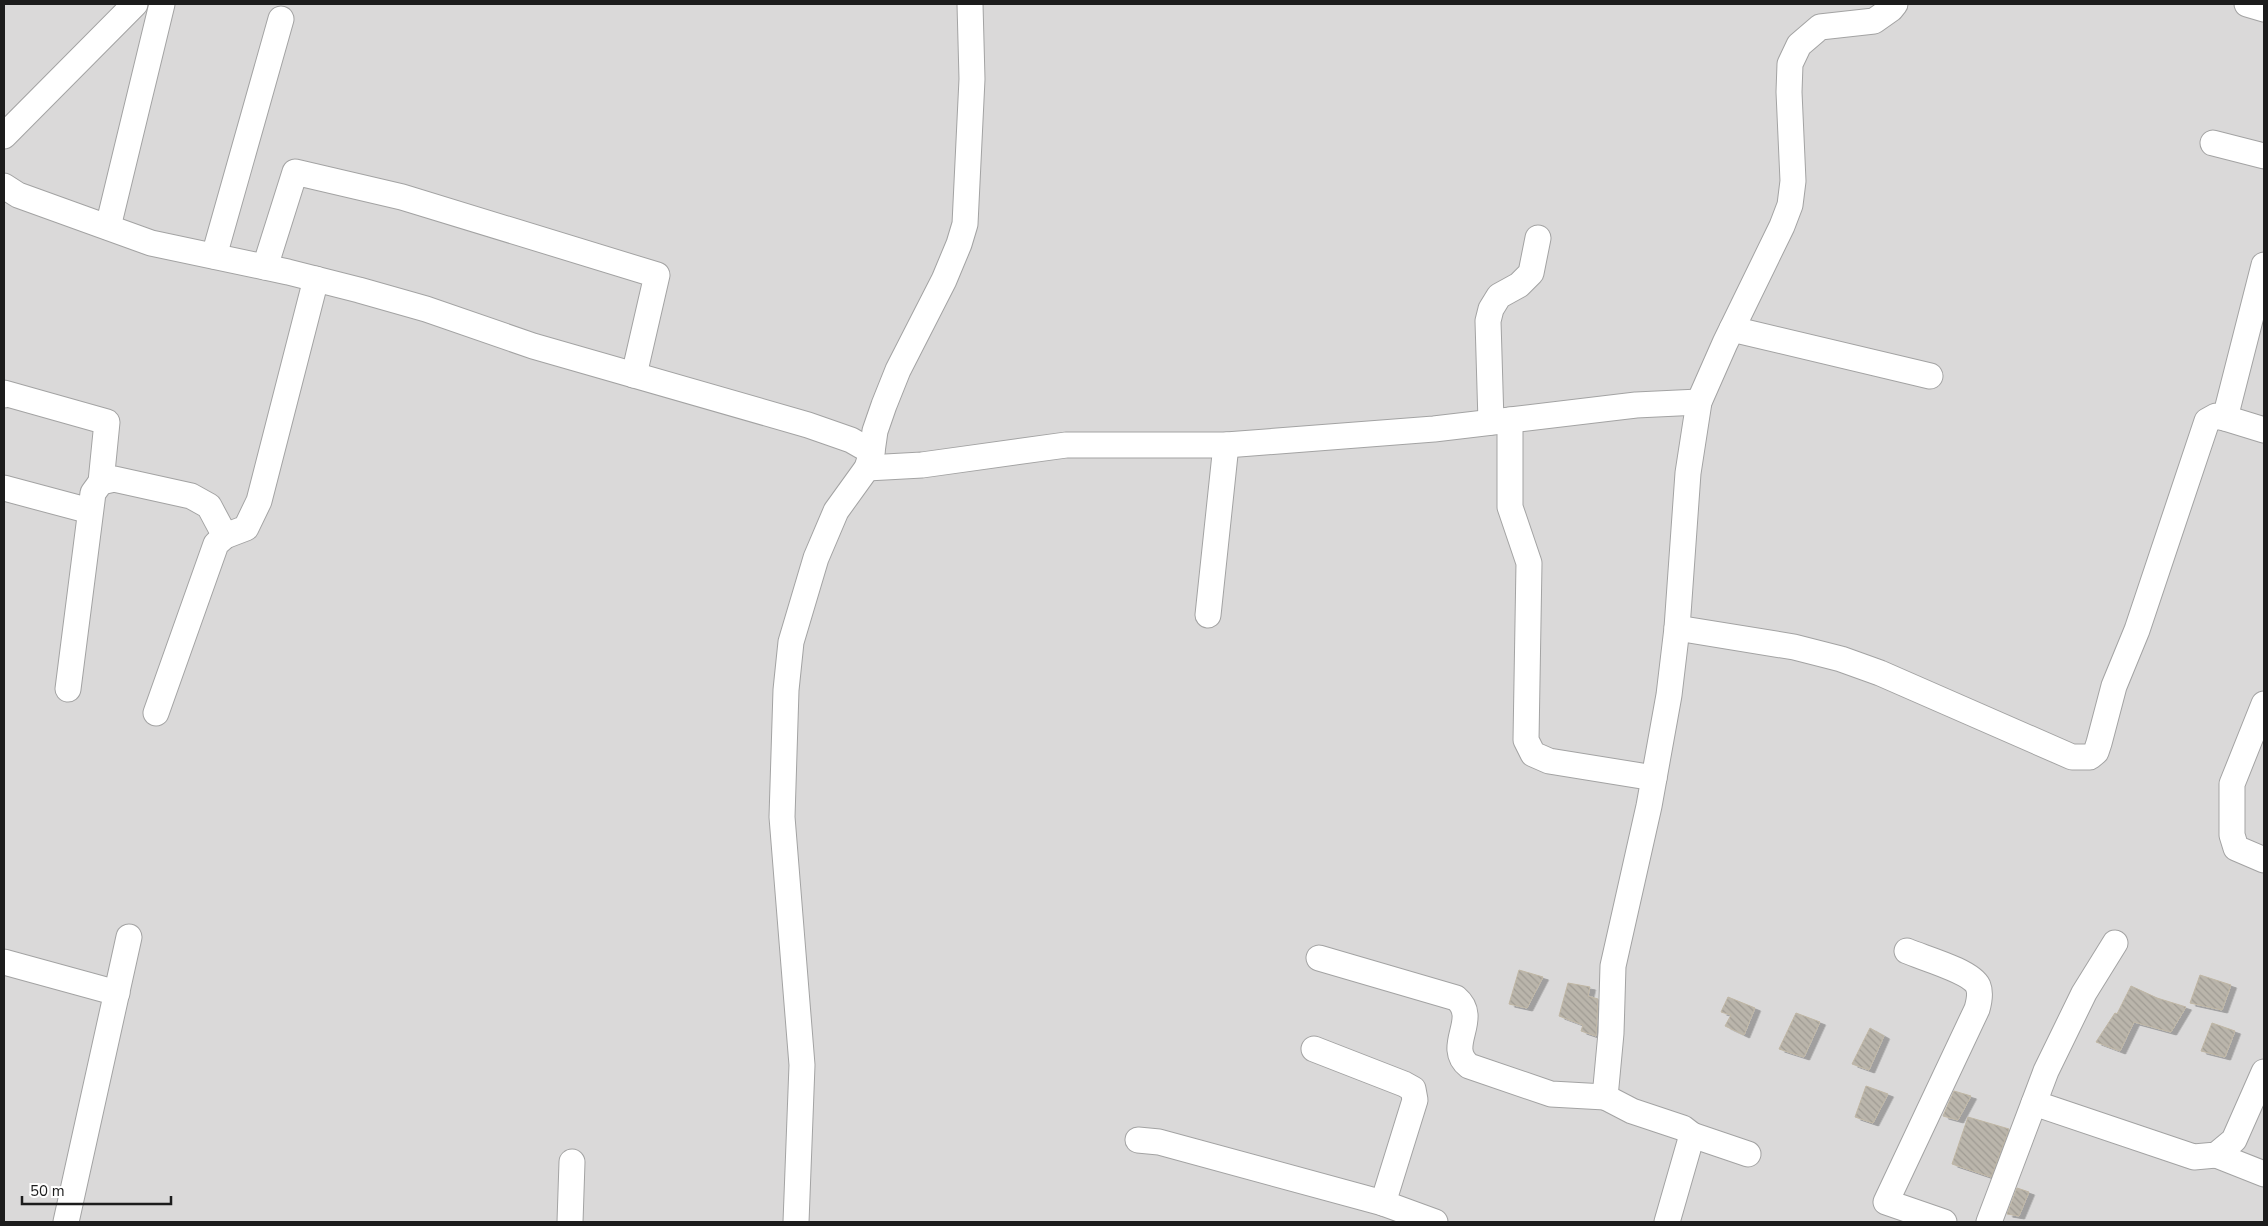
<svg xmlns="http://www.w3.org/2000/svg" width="2268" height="1226" viewBox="0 0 2268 1226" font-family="'Nunito Sans',sans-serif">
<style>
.residential{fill:#dad9d9}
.building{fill:url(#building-back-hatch);stroke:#bfb6a4;filter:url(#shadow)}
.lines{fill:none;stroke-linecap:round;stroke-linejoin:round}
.minor-casing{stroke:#a3a3a3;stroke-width:27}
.minor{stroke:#fff;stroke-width:25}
</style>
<defs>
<pattern id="building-back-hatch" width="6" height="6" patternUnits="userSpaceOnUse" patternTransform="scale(1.25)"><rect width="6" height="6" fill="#bab5ab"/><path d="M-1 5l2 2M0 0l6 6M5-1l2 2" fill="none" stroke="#9f9b93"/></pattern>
<filter id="shadow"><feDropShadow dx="5.5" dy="3" stdDeviation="0" flood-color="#0004"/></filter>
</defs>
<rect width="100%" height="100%" fill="#edece1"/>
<rect class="residential" x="4" y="4" width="2260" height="1218"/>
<g class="building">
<polygon points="1519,970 1543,977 1527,1008 1509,1004"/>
<polygon points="2200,975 2231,985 2222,1010 2190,1003"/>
<polygon points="1568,983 1590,987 1588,996 1598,999 1596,1036 1581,1031 1583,1025 1559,1016"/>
<polygon points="2131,986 2157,998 2186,1007 2171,1032 2134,1022 2120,1051 2096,1042 2115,1013 2117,1014"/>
<polygon points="1728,997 1755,1008 1744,1035 1725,1026 1731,1015 1721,1012"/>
<polygon points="1796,1013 1820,1022 1804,1057 1779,1049"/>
<polygon points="2212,1023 2235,1031 2225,1057 2201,1051"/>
<polygon points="1870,1028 1884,1036 1869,1070 1852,1064"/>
<polygon points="1866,1086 1888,1094 1873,1123 1855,1117"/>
<polygon points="1954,1091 1971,1096 1958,1120 1943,1116"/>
<polygon points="1968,1117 2009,1129 1991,1177 1952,1164"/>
<polygon points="2017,1188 2029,1192 2019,1216 2007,1214"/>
</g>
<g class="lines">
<defs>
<g id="minor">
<polyline points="2247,4 2264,9"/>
<polyline points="4,136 135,4"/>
<polyline points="2213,143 2264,156"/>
<polyline points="4,186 18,195 151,243 288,272 359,290 426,309 533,346 808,425 851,440 872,452"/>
<polyline points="108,227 162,4"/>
<polyline points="214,256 281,19"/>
<polyline points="265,267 295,172 402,197 657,275 634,375"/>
<polyline points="1732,329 1930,376"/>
<polyline points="4,395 4,393 107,422 101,482"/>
<polyline points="2225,418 2264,430"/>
<polyline points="1510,420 1510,507 1529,563 1526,740 1533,754 1549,761 1654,778"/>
<polyline points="1491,422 1488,321 1491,309 1499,296 1519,285 1531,273 1538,238"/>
<polyline points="867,468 922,465 1066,445 1226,445 1434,429 1636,405 1699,402"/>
<polyline points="4,488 90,511"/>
<polyline points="1208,615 1226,445"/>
<polyline points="1677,628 1794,647 1841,659 1880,673 2072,757 2090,757 2096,752 2099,743 2114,686 2137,630 2207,421 2216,416 2225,418 2264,265"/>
<polyline points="68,689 93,493 101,482 114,479 191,496 209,506 225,536"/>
<polyline points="2264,704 2232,784 2232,835 2236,848 2264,860"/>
<polyline points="156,713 216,544 225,536 246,528 259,501 316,279"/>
<path d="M1907 951C1923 958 1971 971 1978 986 1981 993 1979 1002 1977 1009L1886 1202 1944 1222"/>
<path d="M1319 958 1456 998C1481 1019 1444 1046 1469 1066L1551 1094 1605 1097"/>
<polyline points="4,962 117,993"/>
<polyline points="1314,1049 1404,1084 1413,1089 1415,1100 1383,1203"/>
<polyline points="2034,1103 2194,1157 2216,1155 2234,1140 2264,1072"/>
<polyline points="1692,1135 1748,1154"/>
<polyline points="1138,1140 1159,1142 1383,1203 1435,1222"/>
<polyline points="2216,1155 2264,1174"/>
<polyline points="66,1222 129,937"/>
<polyline points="570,1222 572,1162"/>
<polyline points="796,1222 802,1065 782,817 786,690 791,642 816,558 836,511 867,468 872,452 875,431 884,405 898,370 944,280 959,244 965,224 972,79 970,4"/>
<polyline points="1667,1222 1692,1135 1683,1128 1632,1111 1605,1097 1611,1033 1613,966 1649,806 1669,695 1677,628 1688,473 1699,402 1725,343 1782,226 1790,205 1793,181 1789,92 1790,64 1799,45 1820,27 1874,21 1891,9 1895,4"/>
<polyline points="1989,1222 2046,1071 2084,993 2115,943"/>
</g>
</defs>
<use href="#minor" class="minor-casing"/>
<use href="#minor" class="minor"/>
</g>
<rect width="2268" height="1226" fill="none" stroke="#1c1c1c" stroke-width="10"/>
<path d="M22 1196v8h149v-8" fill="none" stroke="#1c1c1c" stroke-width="2.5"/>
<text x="30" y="1196" font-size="15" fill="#1c1c1c" stroke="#ffffff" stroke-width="4" paint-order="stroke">50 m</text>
</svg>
